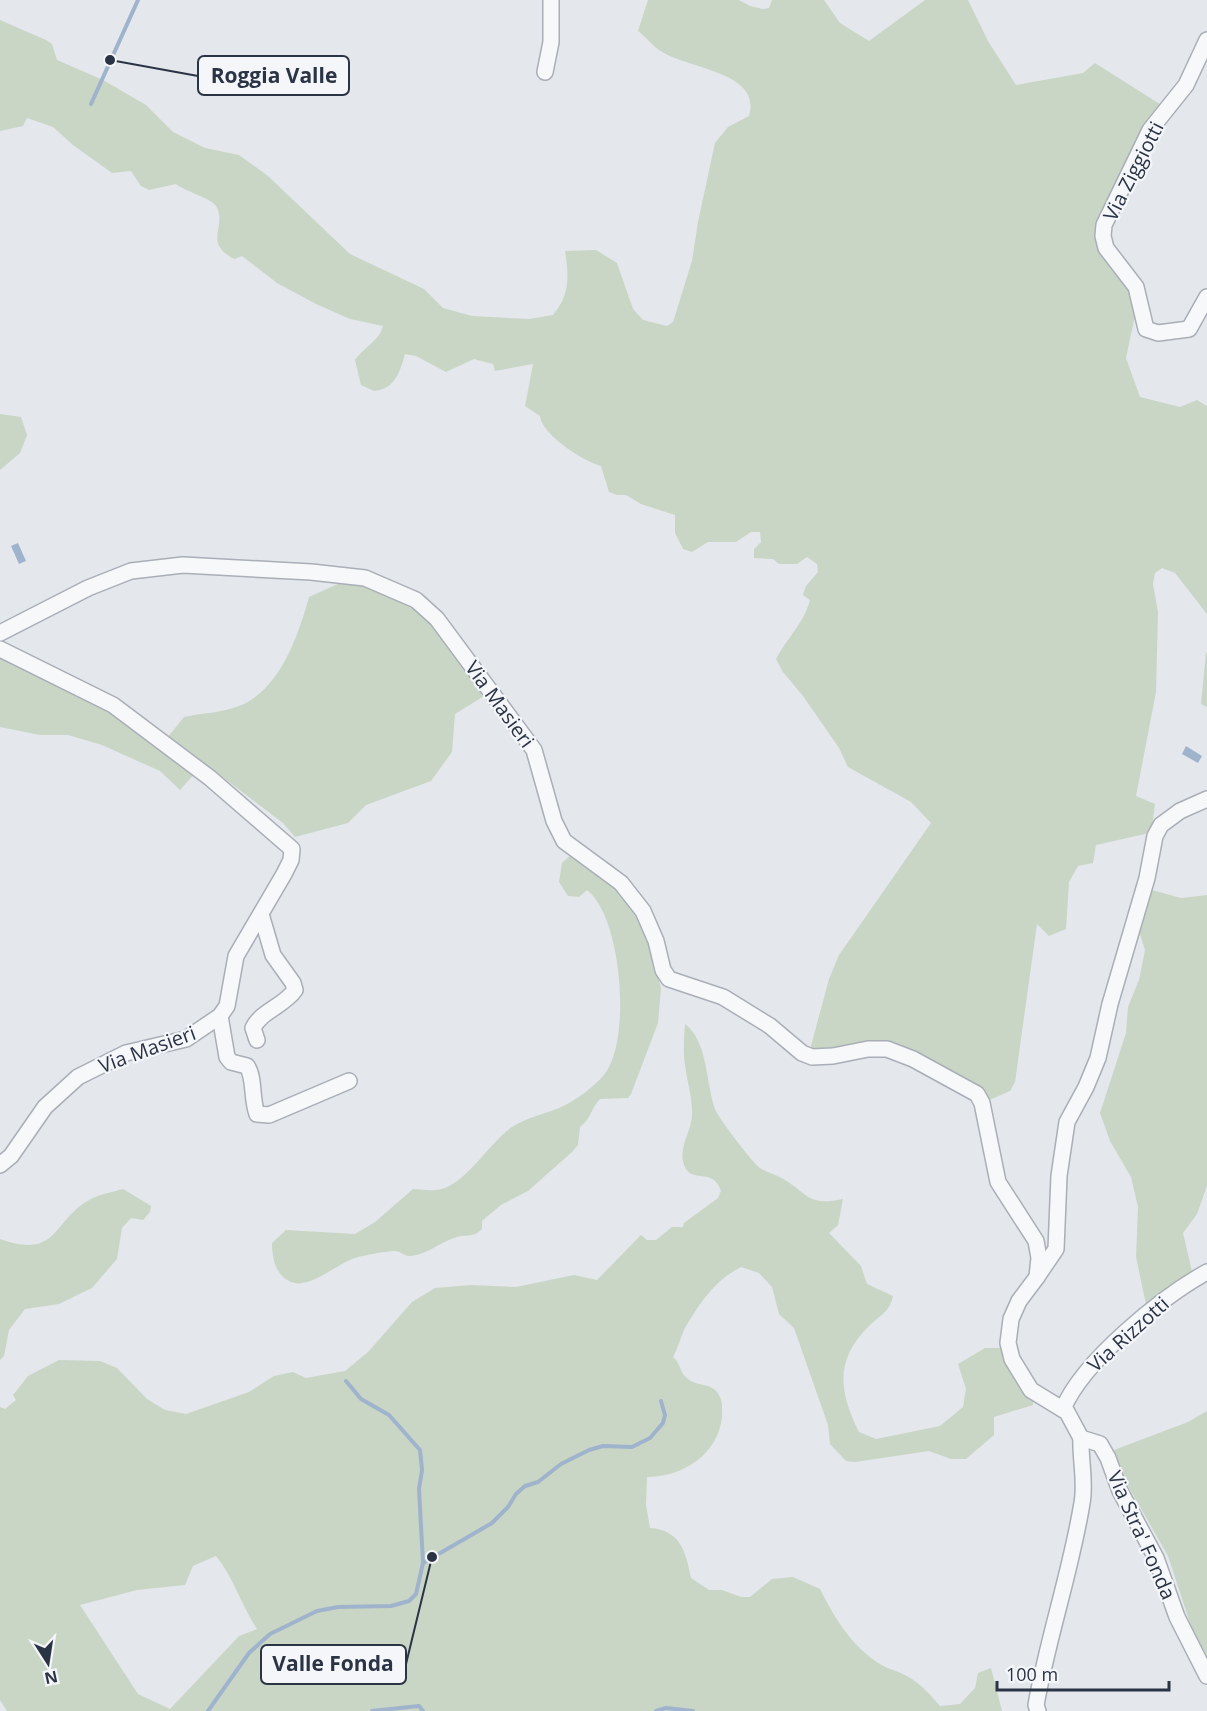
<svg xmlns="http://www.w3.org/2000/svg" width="1207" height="1711" viewBox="0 0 1207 1711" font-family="'Open Sans',sans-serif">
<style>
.green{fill:#c9d6c5;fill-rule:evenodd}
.water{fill:#9fb4cc}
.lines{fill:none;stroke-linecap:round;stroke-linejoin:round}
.stream{stroke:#9fb4cc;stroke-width:4}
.minor-casing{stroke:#a9aeb7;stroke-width:18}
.minor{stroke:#f7f8fa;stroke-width:15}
.labels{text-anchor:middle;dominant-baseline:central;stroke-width:4.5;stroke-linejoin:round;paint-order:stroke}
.street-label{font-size:20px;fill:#2b3445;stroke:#f4f6f9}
.leader{fill:none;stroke:#2b3445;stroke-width:2}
.callout-dot{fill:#2b3445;stroke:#f4f6f9;stroke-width:2}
.callout{fill:#f4f6f9;stroke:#2b3445;stroke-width:2}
.callout-label{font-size:21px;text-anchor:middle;font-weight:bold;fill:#2b3445}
</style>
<rect width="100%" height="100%" fill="#e4e7ec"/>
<g class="green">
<path d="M648 0H739L750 6 763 9 769 8 772 0H824L840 23 869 41 925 0H968L988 41 1016 85 1083 73 1095 63 1174 113 1155 136 1106 237 1137 306 1126 358 1140 397 1180 407 1197 400 1207 406V614L1175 573 1162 568 1155 573 1153 584 1158 612 1156 692 1136 796 1155 804 1152 827 1145 834 1096 845 1093 863 1078 866 1069 882 1066 929 1049 936 1037 924 1015 1082 1010 1091 978 1105 971 1096 893 1055 870 1054 807 1061 829 979 839 955 931 823 911 802 848 767 839 748 803 696 783 672 776 659C787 638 804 623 810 600L803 595 806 586 818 572 817 564 807 557 797 564H779L773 559 754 558V549L761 542 760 532H751L736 542H708L692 552 683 549 675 533V515L641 504 626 495H617L609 492 601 466C583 461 542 435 540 416L525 406 533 364 495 371 493 364 474 359 446 372 416 356 405 354C400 372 395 389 374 391L361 385 355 360C364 347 380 340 383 326L350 319 316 304 277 283 242 256 234 259C202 242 228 226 216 206 211 198 186 192 176 184L149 190 141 186 131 171 112 173 73 145 53 127 27 118 23 126 0 131V20L46 40 52 44 57 60 103 80 146 105 173 132 205 148 239 155 268 176 350 254 424 289 443 308 472 316 529 319 553 315C570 295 569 276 565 251L596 250 617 263 633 309 643 320 667 326 673 322 692 261 698 222 715 143 728 127 749 116C763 71 685 69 659 50 652 45 646 37 638 31Z"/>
<polygon points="0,414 21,417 27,435 20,453 0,470"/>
<path d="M351 578 422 609 489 693 455 714 452 752 431 781 366 805 348 823 295 837 283 823 204 763 180 790 160 771 102 745 68 735H40L0 727V645L167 738 184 717C201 713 222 713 239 706 280 690 298 636 309 597Z"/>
<polygon points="1206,653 1207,653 1207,707 1201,704"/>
<path d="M581 846 611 864 632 882 661 988 658 1023 631 1094 628 1098 600 1099C591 1108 591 1119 580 1127L578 1145 572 1152 528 1191 501 1205 482 1221V1229C473 1238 468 1234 457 1237 441 1241 429 1254 411 1256 405 1257 401 1251 394 1251 387 1251 366 1255 358 1257 340 1261 310 1290 291 1282 275 1275 272 1257 272 1243L286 1230 355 1234 375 1222 413 1189C420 1189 429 1191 436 1190 464 1188 489 1142 512 1127 526 1118 544 1114 559 1108 574 1102 597 1085 606 1072 631 1037 622 917 587 890L579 897 568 896 559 882 562 863Z"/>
<polygon points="1148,889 1181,898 1207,895 1207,1186 1197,1214 1183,1233 1193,1276 1147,1309 1136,1257 1138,1207 1131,1177 1110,1141 1100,1113 1126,1033 1128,1007 1139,980 1145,950 1138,928"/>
<path d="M685 1024C708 1041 706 1084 715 1109 719 1119 752 1162 760 1168 768 1173 778 1175 785 1180 810 1196 809 1206 843 1199L838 1225 829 1233 861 1266 867 1284 893 1296C890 1311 881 1315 870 1325 835 1359 838 1390 859 1432L876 1439 940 1426 963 1407 966 1389 958 1364 985 1348H1003L1033 1398V1405L994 1417V1435L966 1459H951L929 1451 855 1462 846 1461 830 1444 828 1425 794 1328 779 1314 772 1287 759 1273 741 1267C715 1280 698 1305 684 1330 680 1339 678 1348 673 1357 681 1363 679 1373 688 1379 697 1387 713 1382 719 1395 723 1401 722 1410 722 1417 718 1455 682 1477 647 1477L646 1505 650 1528C681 1530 686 1553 691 1578L709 1590H722L741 1597H750L772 1579 793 1577 820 1589C834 1617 852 1647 880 1664 886 1668 894 1670 901 1673 917 1680 929 1693 940 1706L960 1704 975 1688 978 1673 991 1668 1002 1711H7L0 1700V1407L5 1409 16 1400 13 1395 28 1376 59 1360 100 1361 117 1368 147 1399 165 1410 186 1414 249 1392 274 1376 293 1372 306 1378 345 1371 368 1352 412 1302 435 1288 471 1285 516 1287 574 1275 597 1280 641 1235 647 1240H656L672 1227H683L684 1223 718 1198 721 1191C713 1166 691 1185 684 1165 678 1148 691 1132 692 1116 693 1100 687 1081 685 1065 683 1052 684 1037 685 1024ZM216 1556C234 1578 241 1605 257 1629L239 1636 170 1709 138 1694 80 1605 137 1590 185 1585 193 1566Z"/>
<path d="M123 1189 151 1206 150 1212 143 1220 131 1218 122 1228 117 1259 92 1288 59 1304 25 1309 9 1330 4 1356 0 1360V1239C60 1260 51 1220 91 1199 100 1194 113 1192 123 1189Z"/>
<polygon points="1207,1411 1207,1656 1191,1626 1168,1556 1124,1479 1114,1450 1188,1422"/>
</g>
<g class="water">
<polygon points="18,543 26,561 19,564 11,546"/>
<polygon points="1186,746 1202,756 1198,763 1182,754"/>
</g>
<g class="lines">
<g class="stream">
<polyline points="91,104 138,0"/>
<polyline points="346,1381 361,1399 389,1415 420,1450 422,1470 419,1489 423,1563"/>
<polyline points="208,1711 249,1653 270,1634 317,1611 338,1607 391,1606 409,1601 416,1594 423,1563 492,1523 508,1507 516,1494 525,1486 538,1482 561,1464 589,1450 603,1446 632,1447 650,1438 663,1423 665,1415 661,1401"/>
<polyline points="372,1711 419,1706 423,1711"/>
<polyline points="656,1711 666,1708 693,1711"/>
</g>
<defs>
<g id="minor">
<polyline points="1207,40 1186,85 1150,130 1104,225 1103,236 1106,248 1136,287 1146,329 1158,333 1189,329 1207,297"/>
<polyline points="545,72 551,42 551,0"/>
<polyline points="0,633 88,588 131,571 183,565 311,572 365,578 416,600 437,619 534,750 554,821 564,841 621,883 643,911 656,941 663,970 669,979 723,997 770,1026 802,1053 812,1057 833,1056 868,1049 887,1049 913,1059 977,1094 982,1103 998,1182 1036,1241 1039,1258 1037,1277 1019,1301 1011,1319 1008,1343 1012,1359 1031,1390 1067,1412 1081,1438 1100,1444 1108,1458 1120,1491 1156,1558 1177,1617 1207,1676"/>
<polyline points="0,649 113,705 210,778 292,849 291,860 284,874 236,956 227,1006 220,1016 186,1039 126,1053 78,1077 45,1107 11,1156 0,1165"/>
<path d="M220 1016 227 1057 231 1062 247 1066C255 1078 251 1098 257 1114L269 1115 349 1081"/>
<path d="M257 1040 253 1028C261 1011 284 1006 295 990L293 983 273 955 261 914"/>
<polyline points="1037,1277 1056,1249 1059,1176 1067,1122 1086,1087 1098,1058 1110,1004 1147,878 1155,836 1161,825 1180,811 1207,799"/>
<path d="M1063 1409C1083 1361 1162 1297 1207 1272"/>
<path d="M1038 1711 1036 1705C1048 1637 1071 1571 1082 1503 1086 1482 1080 1459 1081 1438"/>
</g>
</defs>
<use href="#minor" class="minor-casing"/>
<use href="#minor" class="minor"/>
</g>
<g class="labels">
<g class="street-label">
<text transform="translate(1133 171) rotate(-63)">Via Ziggiotti</text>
<text transform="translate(500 704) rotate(54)">Via Masieri</text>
<text transform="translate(147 1049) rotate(-20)">Via Masieri</text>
<text transform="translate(1128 1334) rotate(-42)">Via Rizzotti</text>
<text transform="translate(1142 1535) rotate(66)">Via Stra' Fonda</text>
</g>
</g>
<path class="leader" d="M110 60L198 76M432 1557L406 1664"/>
<g class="callout-dot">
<circle cx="110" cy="60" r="6"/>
<circle cx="432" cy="1557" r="6"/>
</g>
<g class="callout">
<rect x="198" y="56" width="151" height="39" rx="6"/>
<rect x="261" y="1645" width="145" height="39" rx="6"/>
</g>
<g class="callout-label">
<text x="274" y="83">Roggia Valle</text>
<text x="333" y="1671">Valle Fonda</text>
</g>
<g transform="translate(48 1663) rotate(168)" stroke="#f4f6f9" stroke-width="4.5" paint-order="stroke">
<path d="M0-4.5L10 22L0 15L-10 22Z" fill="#2b3445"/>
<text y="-9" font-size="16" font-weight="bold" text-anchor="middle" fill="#2b3445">N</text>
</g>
<path d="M997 1681v9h172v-9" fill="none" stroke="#2b3445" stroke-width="3"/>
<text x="1006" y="1681" font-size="18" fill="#2b3445" stroke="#f4f6f9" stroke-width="4.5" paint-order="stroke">100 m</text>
</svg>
